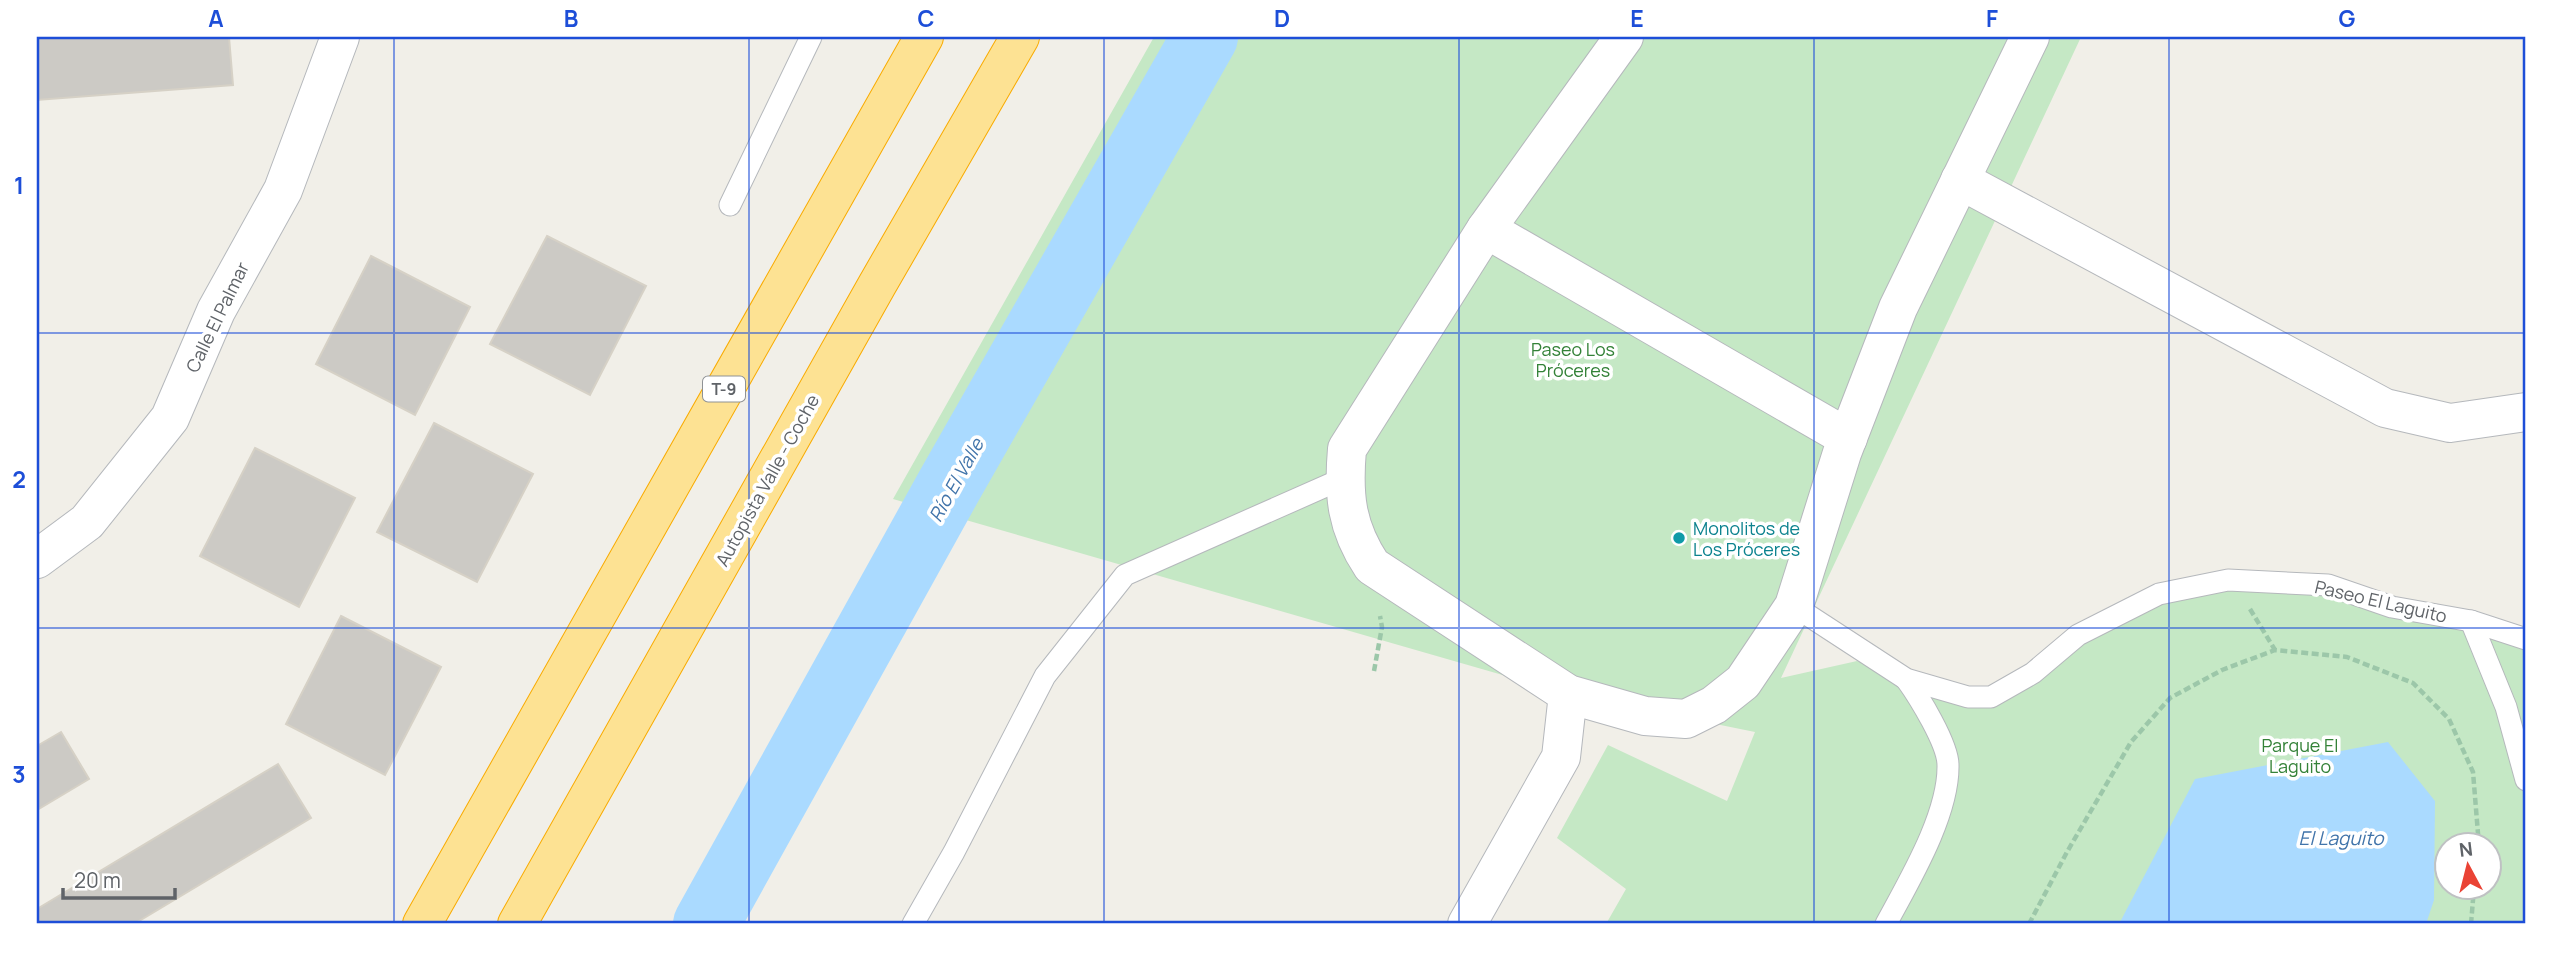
<svg xmlns="http://www.w3.org/2000/svg" width="2563" height="961" viewBox="0 0 2563 961" font-family="Manrope,sans-serif">
<style>
.green{fill:#c5e8c5;fill-rule:evenodd}
.water{fill:#aadaff}
.lines{fill:none;stroke-linecap:round;stroke-linejoin:round}
.river{stroke:#aadaff;stroke-width:66}
.building{fill:#cccac5;stroke:#d6d1c6;stroke-width:2}
.lane-casing{stroke:#b5b8bc;stroke-width:23}
.street-casing{stroke:#b5b8bc;stroke-width:40}
.highway-casing{stroke:#f9ab00;stroke-width:40}
.path{stroke:#9cc7a9;stroke-width:4.5;stroke-dasharray:7 3.5;stroke-linecap:butt}
.lane{stroke:#fff;stroke-width:21}
.street{stroke:#fff;stroke-width:38}
.highway{stroke:#fde293;stroke-width:38}
.grid{fill:none;stroke:#1d4ed8;stroke-width:2;stroke-opacity:0.55}
.culture-dot{fill:#0f9aa8;stroke:#fff;stroke-width:2.5}
.labels{text-anchor:middle;dominant-baseline:central;stroke-width:7;stroke-linejoin:round;paint-order:stroke}
.shield{fill:#fff;stroke:#8f9295;stroke-width:2}
.shield-label{font-size:16px;font-weight:bold;fill:#5f6368}
.street-label{font-size:18px;fill:#5f6368;stroke:#fff}
.park-label{font-size:18px;fill:#348238;stroke:#fff}
.culture-label{font-size:18px;fill:#0d838f;stroke:#fff;text-anchor:start}
.water-label{font-size:19px;font-style:italic;fill:#4174aa;stroke:#fff}
.neatline{fill:none;stroke:#1d4ed8;stroke-width:2.5}
.grid-label{font-size:23px;text-anchor:middle;font-weight:bold;fill:#1d4ed8}
</style>
<rect width="100%" height="100%" fill="#f1efe8"/>
<path class="green" d="M1154 37H2081L1781 678 1857 661 1968 697 2033 673 2159 594 2328 585 2526 649V924H1606L1626 889 1557 838 1608 745 1727 801 1755 732 1568 694 893 499ZM2448 846H2490V888H2448Z"/>
<polygon class="water" points="2388,742 2435,801 2434,900 2426,924 2119,924 2195,779"/>
<g class="lines">
<polyline class="river" points="706,924 949,486 1205,37"/>
</g>
<g class="building">
<polygon points="37,37 229,37 233,85 37,100"/>
<polygon points="547,236 646,286 590,395 490,344"/>
<polygon points="371,256 470,307 415,415 316,364"/>
<polygon points="434,423 533,474 477,582 377,532"/>
<polygon points="255,448 355,498 299,607 200,556"/>
<polygon points="341,616 441,667 385,775 286,724"/>
<polygon points="61,732 89,779 37,810 37,746"/>
<polygon points="278,764 311,818 134,924 37,924 37,909"/>
</g>
<g class="lines">
<defs>
<g id="lane">
<polyline points="730,205 811,37"/>
<polyline points="1794,606 1906,679 1968,697 1991,697 2033,673 2078,635 2159,594 2228,580 2328,585 2392,607 2471,621 2526,639"/>
<polyline points="2471,621 2506,707 2526,780"/>
<polyline points="913,924 954,852 1045,676 1125,575 1344,478"/>
<path d="M1886 924C1909 881 1949 815 1948 765 1948 744 1919 697 1906 679"/>
</g>
<g id="street">
<polyline points="1624,37 1486,229 1848,438"/>
<polyline points="1960,180 2385,408 2450,423 2526,412"/>
<path d="M1486 229 1347 449C1343 495 1346 527 1372 566L1568 694 1645 716 1686 719 1714 705 1743 682 1794 606 1842 453 1898 308 2030 37"/>
<polyline points="37,559 87,522 170,418 216,311 283,190 340,37"/>
<polyline points="1467,924 1561,757 1568,694"/>
</g>
<g id="highway">
<polyline points="422,924 924,37"/>
<polyline points="517,924 877,285 1020,37"/>
</g>
</defs>
<use href="#lane" class="lane-casing"/>
<use href="#street" class="street-casing"/>
<use href="#highway" class="highway-casing"/>
<g class="path">
<polyline points="2250,609 2275,650"/>
<polyline points="1374,671 1382,627 1380,616"/>
<polyline points="2029,924 2067,852 2131,742 2170,698 2222,670 2275,650 2347,657 2413,683 2449,719 2473,772 2479,846"/>
<polyline points="2471,924 2474,888"/>
</g>
<use href="#lane" class="lane"/>
<use href="#street" class="street"/>
<use href="#highway" class="highway"/>
</g>
<path class="grid" d="M394 37V924M749 37V924M1104 37V924M1459 37V924M1814 37V924M2169 37V924M37 333H2526M37 628H2526"/>
<circle class="culture-dot" cx="1679" cy="538" r="7"/>
<g class="labels">
<rect class="shield" x="703" y="376.5" width="42" height="25" rx="5"/>
<g class="shield-label">
<text x="724" y="389">T-9</text>
</g>
<g class="street-label">
<text transform="translate(217 317) rotate(-64)">Calle El Palmar</text>
<text transform="translate(767 480) rotate(-61)">Autopista Valle - Coche</text>
<text transform="translate(2381 601) rotate(13)">Paseo El Laguito</text>
</g>
<g class="park-label">
<text x="1573" y="349">Paseo Los<tspan x="1573" dy="21">Próceres</tspan></text>
<text x="2300" y="745">Parque El<tspan x="2300" dy="21">Laguito</tspan></text>
</g>
<g class="culture-label">
<text x="1693" y="528">Monolitos de<tspan x="1693" dy="21">Los Próceres</tspan></text>
</g>
<g class="water-label">
<text transform="translate(956 480) rotate(-61)">Río El Valle</text>
<text x="2341" y="838">El Laguito</text>
</g>
</g>
<rect width="2563" height="961" fill="none" stroke="#ffffff" stroke-width="77"/>
<g transform="translate(2468 866) rotate(353)"><circle r="33" fill="#ffffff" stroke="#bfc1c3" stroke-width="2"/>
<path d="M0-5L12 26L0 18L-12 26Z" fill="#ea4335"/>
<text y="-10" font-size="19" font-weight="bold" text-anchor="middle" fill="#5f6368">N</text>
</g>
<path d="M63 888v10h112v-10" fill="none" stroke="#5f6368" stroke-width="3.5"/>
<text x="74" y="888" font-size="21" fill="#5f6368" stroke="#ffffff" stroke-width="5" paint-order="stroke">20 m</text>
<rect x="38" y="38" width="2486" height="884" class="neatline"/>
<g class="grid-label">
<text x="216" y="27">A</text>
<text x="571" y="27">B</text>
<text x="926" y="27">C</text>
<text x="1282" y="27">D</text>
<text x="1637" y="27">E</text>
<text x="1992" y="27">F</text>
<text x="2347" y="27">G</text>
<text x="19" y="194">1</text>
<text x="19" y="488">2</text>
<text x="19" y="783">3</text>
</g>
</svg>
